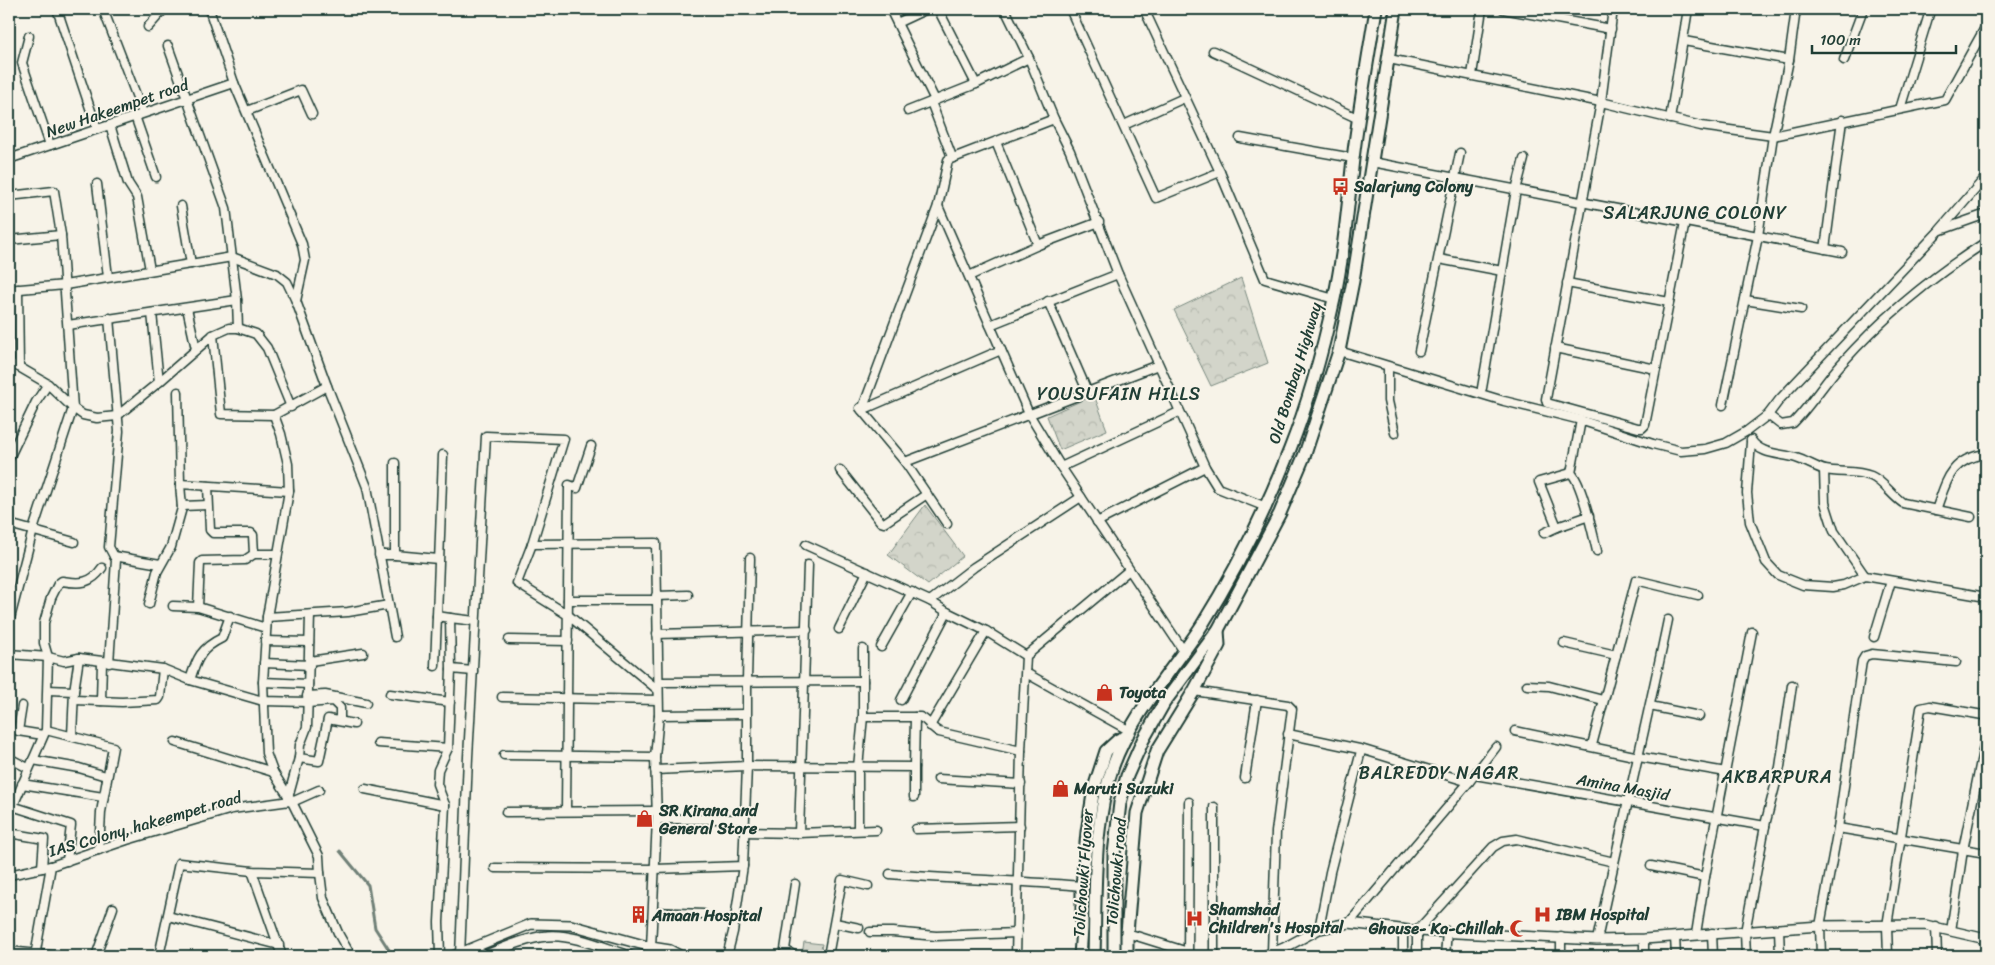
<svg xmlns="http://www.w3.org/2000/svg" width="1995" height="965" viewBox="0 0 1995 965" font-family="Sriracha,sans-serif">
<style>
.park{fill:url(#park-crowns);stroke:#79897f}
.lines{fill:none;stroke-linecap:round;stroke-linejoin:round}
.stream{stroke:#6f8077;stroke-width:3}
.minor-casing{stroke:#1f3d34;stroke-width:11}
.tertiary-casing{stroke:#1f3d34;stroke-width:12}
.primary-casing{stroke:#1f3d34;stroke-width:15}
.minor{stroke:#f7f3e8;stroke-width:8}
.tertiary{stroke:#f7f3e8;stroke-width:9}
.primary{stroke:#f7f3e8;stroke-width:11}
.labels{text-anchor:middle;dominant-baseline:central;stroke-width:4;stroke-linejoin:round;paint-order:stroke}
.street-label{font-size:16px;fill:#1f3d34;stroke:#f7f3e8}
.poi-label{font-size:16px;font-weight:bold;fill:#1f3d34;stroke:#f7f3e8;text-anchor:start}
.neighbourhood-label{font-size:18px;letter-spacing:1px;fill:#1f3d34;stroke:#f7f3e8}
</style>
<defs>
<pattern id="park-crowns" width="20" height="18" patternUnits="userSpaceOnUse" patternTransform="scale(1.25)"><rect width="20" height="18" fill="#d3d5ca"/><path d="M2 6a3 3 0 1 1 6 0M12 15a3 3 0 1 1 6 0" fill="none" stroke="#b5b8ae"/></pattern>
</defs>
<rect width="100%" height="100%" fill="#f7f3e8"/>
<filter id="ink" filterUnits="userSpaceOnUse"><feTurbulence type="fractalNoise" baseFrequency=".02" numOctaves="2"/><feDisplacementMap in="SourceGraphic" scale="10" xChannelSelector="R" yChannelSelector="G"/><feConvolveMatrix kernelMatrix="1 2 1 2 8 2 1 2 1" color-interpolation-filters="sRGB"/></filter>
<g filter="url(#ink)">
<g class="park">
<polygon points="1241,278 1268,363 1211,386 1174,310"/>
<polygon points="1094,395 1107,430 1060,450 1047,416"/>
<polygon points="925,505 963,556 928,585 888,555"/>
<polygon points="804,942 822,944 820,956 807,956 802,954"/>
</g>
<g class="lines">
<polyline class="stream" points="340,851 368,885 375,928 393,956"/>
<defs>
<g id="minor">
<polyline points="57,9 97,129"/>
<polyline points="103,9 143,113"/>
<polyline points="209,9 234,83 302,244 305,260 296,301"/>
<polyline points="890,9 935,100"/>
<polyline points="938,9 976,84"/>
<polyline points="1005,9 1029,58 1054,119 1070,151 1118,274 1205,467 1218,488 1266,507"/>
<polyline points="1070,9 1156,198 1220,172"/>
<polyline points="1144,9 1220,172 1265,279 1334,299"/>
<polyline points="1503,9 1611,29"/>
<polyline points="1613,9 1601,102 1546,399 1547,403 1638,428 1642,428 1645,425 1685,222"/>
<polyline points="897,23 927,9"/>
<polyline points="148,27 164,9"/>
<polyline points="29,36 22,63 50,145"/>
<polyline points="1684,41 1789,60"/>
<polyline points="168,46 226,208 237,300 238,328"/>
<polyline points="1213,51 1359,119"/>
<polyline points="1389,59 1601,102 1701,126 1773,136 1945,100 1986,26"/>
<polyline points="1844,60 1863,9"/>
<polyline points="1472,75 1482,9"/>
<polyline points="931,102 952,157"/>
<polyline points="1900,109 1930,11 1914,9"/>
<polyline points="247,111 301,90 312,114"/>
<polyline points="908,111 976,84 1029,58"/>
<polyline points="135,116 156,177"/>
<polyline points="1670,119 1688,9"/>
<polyline points="110,125 128,183 137,197 150,270"/>
<polyline points="1124,125 1184,98"/>
<polyline points="1240,138 1353,158"/>
<polyline points="996,142 1038,245"/>
<polyline points="9,159 234,83"/>
<polyline points="1372,162 1842,252"/>
<polyline points="97,184 108,277"/>
<polyline points="9,196 54,191 61,235 73,408 33,530 9,622"/>
<polyline points="181,206 191,264"/>
<polyline points="938,206 1029,414 1061,467 1183,650"/>
<polyline points="1941,230 1986,214"/>
<polyline points="9,240 61,235"/>
<polyline points="1825,249 1842,120"/>
<polyline points="1439,259 1502,271"/>
<polyline points="969,276 1038,245 1099,222"/>
<polyline points="1567,283 1669,302"/>
<polyline points="18,289 19,367"/>
<polyline points="9,290 65,285 232,257 277,274 287,282 296,301 327,386 367,487 395,637"/>
<polyline points="1745,300 1801,309"/>
<polyline points="1048,301 1088,393"/>
<polyline points="187,308 196,349"/>
<polyline points="152,313 159,382"/>
<polyline points="68,325 237,300"/>
<polyline points="990,325 1118,274"/>
<polyline points="213,335 221,414 274,415 327,386"/>
<polyline points="1555,348 1656,369"/>
<polyline points="1339,351 1504,401 1577,419 1653,444 1681,451 1705,449 1726,443 1747,431 1768,415 1780,399 1939,231 1986,177"/>
<polyline points="1419,351 1460,153"/>
<polyline points="9,363 19,367 48,384 73,408 83,415 97,418 117,416 159,382 213,335 229,328 238,328 256,334 267,348 291,407"/>
<polyline points="1388,367 1388,401 1395,433"/>
<polyline points="1482,388 1516,190 1524,159"/>
<polyline points="178,392 180,484 289,491"/>
<polyline points="1723,405 1758,236 1773,136 1789,60 1796,9"/>
<polyline points="860,408 905,462 947,524"/>
<polyline points="862,410 938,206 948,160 1054,119"/>
<polyline points="862,410 1001,350"/>
<polyline points="274,415 281,434 288,464 289,491 267,617 263,682 266,753 273,772 292,802 319,856 320,873 323,898 339,935 351,956"/>
<path d="M1768 415 1781 425 1793 423C1811 405 1824 383 1841 364 1883 317 1933 276 1986 242"/>
<path d="M1751 440C1761 455 1780 453 1796 458 1806 461 1815 467 1825 470 1840 473 1857 470 1871 476 1883 481 1892 496 1903 503L1971 517"/>
<polyline points="1751,442 1747,493 1750,522 1766,562 1778,575 1803,585 1833,587 1844,585 1865,576 1986,597"/>
<polyline points="9,458 36,402 48,384"/>
<polyline points="905,462 1158,365"/>
<polyline points="1061,467 1179,412"/>
<polyline points="840,470 881,522 884,523 927,494"/>
<polyline points="1824,470 1825,503 1834,531 1865,576"/>
<polyline points="1571,473 1581,420"/>
<polyline points="208,486 210,530 213,533 251,533 253,535 254,554"/>
<polyline points="182,506 208,505"/>
<path d="M1936 510C1947 480 1950 459 1986 454"/>
<polyline points="1097,522 1205,467"/>
<polyline points="9,524 74,542"/>
<polyline points="1557,527 1589,516"/>
<path d="M1544 533 1557 527 1539 482 1571 473C1582 482 1593 535 1597 551"/>
<polyline points="532,544 656,543 659,715 655,757 657,819 651,947"/>
<polyline points="806,545 930,601 947,612 986,631 1026,656"/>
<polyline points="379,555 395,555 395,463"/>
<polyline points="395,555 438,559"/>
<polyline points="114,556 160,564"/>
<polyline points="656,596 688,595"/>
<polyline points="568,600 656,600"/>
<polyline points="930,601 974,567 1081,497"/>
<polyline points="149,604 157,572 171,547 182,508 180,484"/>
<polyline points="173,606 198,607 266,628"/>
<polyline points="198,607 200,563 202,561 245,560 254,554 277,554"/>
<polyline points="310,615 307,727 300,745 299,758 319,761 328,719 354,724"/>
<polyline points="267,617 348,612 389,605"/>
<polyline points="450,618 475,621"/>
<polyline points="839,629 867,572"/>
<polyline points="657,634 807,630"/>
<polyline points="1874,637 1891,581"/>
<polyline points="509,640 568,641"/>
<polyline points="265,641 309,642"/>
<polyline points="1564,643 1616,655"/>
<polyline points="881,647 912,592"/>
<polyline points="9,654 48,657 64,661 79,658 163,669 190,680 263,701 307,702"/>
<polyline points="310,661 363,653"/>
<polyline points="109,663 116,560 109,547 119,431 109,318"/>
<polyline points="264,663 310,665"/>
<polyline points="435,666 437,616"/>
<polyline points="451,669 473,671"/>
<polyline points="1026,673 1130,731"/>
<path d="M190 680C197 658 201 648 222 638L230 616"/>
<polyline points="263,682 308,684"/>
<polyline points="659,682 863,681"/>
<polyline points="1527,685 1549,686 1603,700"/>
<polyline points="48,690 74,691 72,736"/>
<polyline points="74,691 79,658"/>
<polyline points="1194,691 1288,705 1292,709 1276,832 1272,952"/>
<polyline points="390,694 450,702"/>
<polyline points="307,696 325,695 366,703"/>
<polyline points="502,697 658,700"/>
<polyline points="75,700 122,702 158,700 160,697 163,669"/>
<polyline points="901,700 947,612"/>
<polyline points="101,701 102,662"/>
<polyline points="307,703 333,701 340,708 340,720"/>
<polyline points="22,706 18,731 43,735"/>
<polyline points="1650,706 1699,716"/>
<polyline points="659,715 746,714"/>
<path d="M863 717H920C928 720 931 728 939 732L1021 751"/>
<polyline points="930,726 986,631"/>
<polyline points="46,730 113,747 101,812 99,850"/>
<polyline points="1515,731 1639,757 1726,772"/>
<polyline points="1288,734 1364,750 1469,782"/>
<polyline points="175,742 273,772"/>
<polyline points="378,743 448,748"/>
<polyline points="1592,745 1636,580 1698,595"/>
<polyline points="504,755 655,757"/>
<polyline points="9,758 28,768"/>
<polyline points="33,760 79,768 106,776"/>
<polyline points="914,767 915,717"/>
<polyline points="655,770 747,766 914,767 914,797"/>
<polyline points="1475,775 1765,826"/>
<polyline points="1245,778 1257,700"/>
<polyline points="938,779 1021,784"/>
<polyline points="22,784 103,797"/>
<polyline points="365,789 445,805"/>
<polyline points="288,798 299,758"/>
<polyline points="292,802 319,790"/>
<polyline points="9,805 71,825 67,861"/>
<polyline points="1214,807 1214,956"/>
<polyline points="566,811 569,485 577,488 591,446"/>
<polyline points="506,812 656,811"/>
<path d="M9 815 46 730 48 657 44 643V623L51 598 58 584 62 581C80 584 91 584 102 568"/>
<polyline points="657,819 743,819"/>
<polyline points="1838,828 1986,853"/>
<polyline points="916,829 1020,826"/>
<polyline points="858,830 858,767 863,717 863,649"/>
<polyline points="744,832 799,833 876,830"/>
<polyline points="9,833 44,839 42,868"/>
<polyline points="799,833 808,565"/>
<polyline points="1651,866 1705,877"/>
<polyline points="495,868 655,869 743,866"/>
<polyline points="252,871 282,956"/>
<path d="M890 874C954 880 1018 880 1082 886"/>
<polyline points="9,875 51,866 127,840 232,809 290,801"/>
<polyline points="654,912 703,914"/>
<polyline points="168,916 279,945"/>
<polyline points="835,923 859,928"/>
<polyline points="1349,923 1469,782 1496,747"/>
<polyline points="1936,926 1937,956"/>
<polyline points="1319,929 1330,872 1361,751"/>
<polyline points="1779,929 1780,956"/>
<polyline points="1951,931 1963,850 1986,736"/>
<polyline points="870,932 893,932 936,936 1017,933"/>
<polyline points="1127,933 1188,952"/>
<polyline points="1712,933 1713,956"/>
<polyline points="1696,934 1705,877 1752,632"/>
<polyline points="1561,937 1561,956"/>
<polyline points="1675,937 1676,956"/>
<polyline points="1644,939 1644,956"/>
<path d="M1597 940C1620 833 1646 727 1668 620"/>
<polyline points="785,950 795,956"/>
<polyline points="9,951 58,956"/>
<polyline points="35,956 51,866"/>
<polyline points="96,956 113,908"/>
<polyline points="159,956 179,863 252,871 320,873"/>
<polyline points="440,956 439,922 445,805 437,784 438,770 448,748 451,669 450,618 437,616 443,455"/>
<polyline points="460,956 468,757 486,436 564,439 532,544 517,583 568,615 658,690"/>
<polyline points="727,956 733,932 743,866 747,766 747,680 750,558"/>
<polyline points="784,956 795,884"/>
<polyline points="828,956 842,880 868,886"/>
<polyline points="1016,956 1021,751 1026,656 1128,571"/>
<polyline points="1188,956 1189,802"/>
<polyline points="1403,956 1403,929"/>
<polyline points="1417,956 1417,931 1493,847 1503,841 1517,839 1614,862"/>
<polyline points="1445,956 1447,931"/>
<polyline points="1746,956 1745,932 1766,821 1780,767 1792,685"/>
<polyline points="1821,956 1820,926 1838,828 1862,661 1865,656 1872,654 1956,662"/>
<polyline points="1888,956 1887,926 1921,708 1930,706 1983,715 1986,718"/>
</g>
<g id="tertiary">
<polyline points="453,956 531,924 571,925 651,947 670,950 681,956"/>
<path d="M484 956C504 948 526 938 547 936 571 933 607 949 630 956"/>
<polyline points="1264,956 1284,948 1319,929 1349,923 1417,931 1597,940 1644,939 1820,926 1925,925 1986,939"/>
</g>
<g id="primary">
<polyline points="1080,956 1082,928 1082,886 1087,832 1094,788 1106,751 1118,740 1127,736"/>
<path d="M1094 956C1096 894 1092 826 1113 766 1131 715 1173 670 1202 625 1237 569 1266 510 1290 449 1309 401 1323 349 1334 299 1344 253 1348 205 1353 159 1359 109 1368 58 1376 9"/>
<polyline points="1114,956 1114,854 1120,803 1127,776 1143,740 1164,703 1218,630 1280,513 1305,454 1339,351 1353,281 1396,9"/>
<polyline points="1127,956 1127,933 1137,813 1157,751 1194,691 1219,645 1218,630"/>
</g>
</defs>
<use href="#minor" class="minor-casing"/>
<use href="#tertiary" class="tertiary-casing"/>
<use href="#primary" class="primary-casing"/>
<use href="#minor" class="minor"/>
<use href="#tertiary" class="tertiary"/>
<use href="#primary" class="primary"/>
</g>
</g>
<defs>
<symbol id="bus-bare" viewBox="-9 -9 18 18"><path d="M-5-6H5V4H4V6H2V4H-2V6H-4V4H-5ZM-3.5-4V0h7V-4ZM-3.5 1.2v1.5H-2V1.2ZM2 1.2v1.5H3.5V1.2Z" fill="#c8321e" stroke="#f7f3e8" stroke-width="2.5" paint-order="stroke"/></symbol>
<symbol id="shop-bare" viewBox="-9 -9 18 18"><path d="M-5-2.5h2.3a2.7 3.5 0 0 1 5.4 0H5L5.5 6h-11ZM-1.5-2.5h3a1.5 2.3 0 0 0-3 0Z" fill="#c8321e" stroke="#f7f3e8" stroke-width="2.5" paint-order="stroke"/></symbol>
<symbol id="hospital-bare" viewBox="-9 -9 18 18"><path d="M-5-5h3v3.5h4V-5h3V5h-3V1.5h-4V5h-3Z" fill="#c8321e" stroke="#f7f3e8" stroke-width="2.5" paint-order="stroke"/></symbol>
<symbol id="building-bare" viewBox="-9 -9 18 18"><path d="M-4-6H4V6H1V3H-1V6H-4ZM-2.5-4.3h1.7v1.8h-1.7ZM.8-4.3h1.7v1.8H.8ZM-2.5-1h1.7V.8h-1.7ZM.8-1h1.7V.8H.8Z" fill="#c8321e" stroke="#f7f3e8" stroke-width="2.5" paint-order="stroke"/></symbol>
<symbol id="mosque-bare" viewBox="-9 -9 18 18"><path d="M3.5-4.9A6 6 0 1 0 3.5 4.9A5 5 0 1 1 3.5-4.9Z" fill="#c8321e" stroke="#f7f3e8" stroke-width="2.5" paint-order="stroke"/></symbol>
</defs>
<g fill-rule="evenodd">
<use href="#bus-bare" x="1328" y="174" width="25" height="25"/>
<use href="#shop-bare" x="1092" y="680" width="25" height="25"/>
<use href="#shop-bare" x="1048" y="776" width="25" height="25"/>
<use href="#shop-bare" x="632" y="806" width="25" height="25"/>
<use href="#hospital-bare" x="1530" y="902" width="25" height="25"/>
<use href="#building-bare" x="626" y="902" width="25" height="25"/>
<use href="#hospital-bare" x="1182" y="906" width="25" height="25"/>
<use href="#mosque-bare" x="1506" y="916" width="25" height="25"/>
</g>
<g class="labels">
<g class="street-label">
<text transform="translate(117 108) rotate(-19)">New Hakeempet road</text>
<text transform="translate(1295 373) rotate(-73)">Old Bombay Highway</text>
<text transform="translate(1623 787) rotate(10)">Amina Masjid</text>
<text transform="translate(145 824) rotate(-16)">IAS Colony, hakeempet road</text>
<text transform="translate(1116 872) rotate(-85)">Tolichowki road</text>
<text transform="translate(1083 873) rotate(-86)">Tolichowki Flyover</text>
</g>
<g class="poi-label">
<text x="1354" y="186">Salarjung Colony</text>
<text x="1119" y="692">Toyota</text>
<text x="1074" y="788">Maruti Suzuki</text>
<text x="659" y="810">SR Kirana and<tspan x="659" dy="18">General Store</tspan></text>
<text x="1209" y="909">Shamshad<tspan x="1209" dy="18">Children's Hospital</tspan></text>
<text x="1556" y="914">IBM Hospital</text>
<text x="652" y="915">Amaan Hospital</text>
<text x="1504" y="928" text-anchor="end">Ghouse- Ka-Chillah</text>
</g>
<g class="neighbourhood-label">
<text x="1695" y="213">SALARJUNG COLONY</text>
<text x="1119" y="394">YOUSUFAIN HILLS</text>
<text x="1439" y="773">BALREDDY NAGAR</text>
<text x="1777" y="777">AKBARPURA</text>
</g>
</g>
<rect width="1995" height="965" fill="none" stroke="#f7f3e8" stroke-width="30"/>
<rect x="15" y="15" width="1965" height="935" fill="none" stroke="#1f3d34" stroke-width="2" filter="url(#ink)"/>
<path d="M1812 45v8h144v-8" fill="none" stroke="#1f3d34" stroke-width="2.5"/>
<text x="1820" y="45" font-size="15" fill="#1f3d34" stroke="#f7f3e8" stroke-width="4" paint-order="stroke">100 m</text>
</svg>
